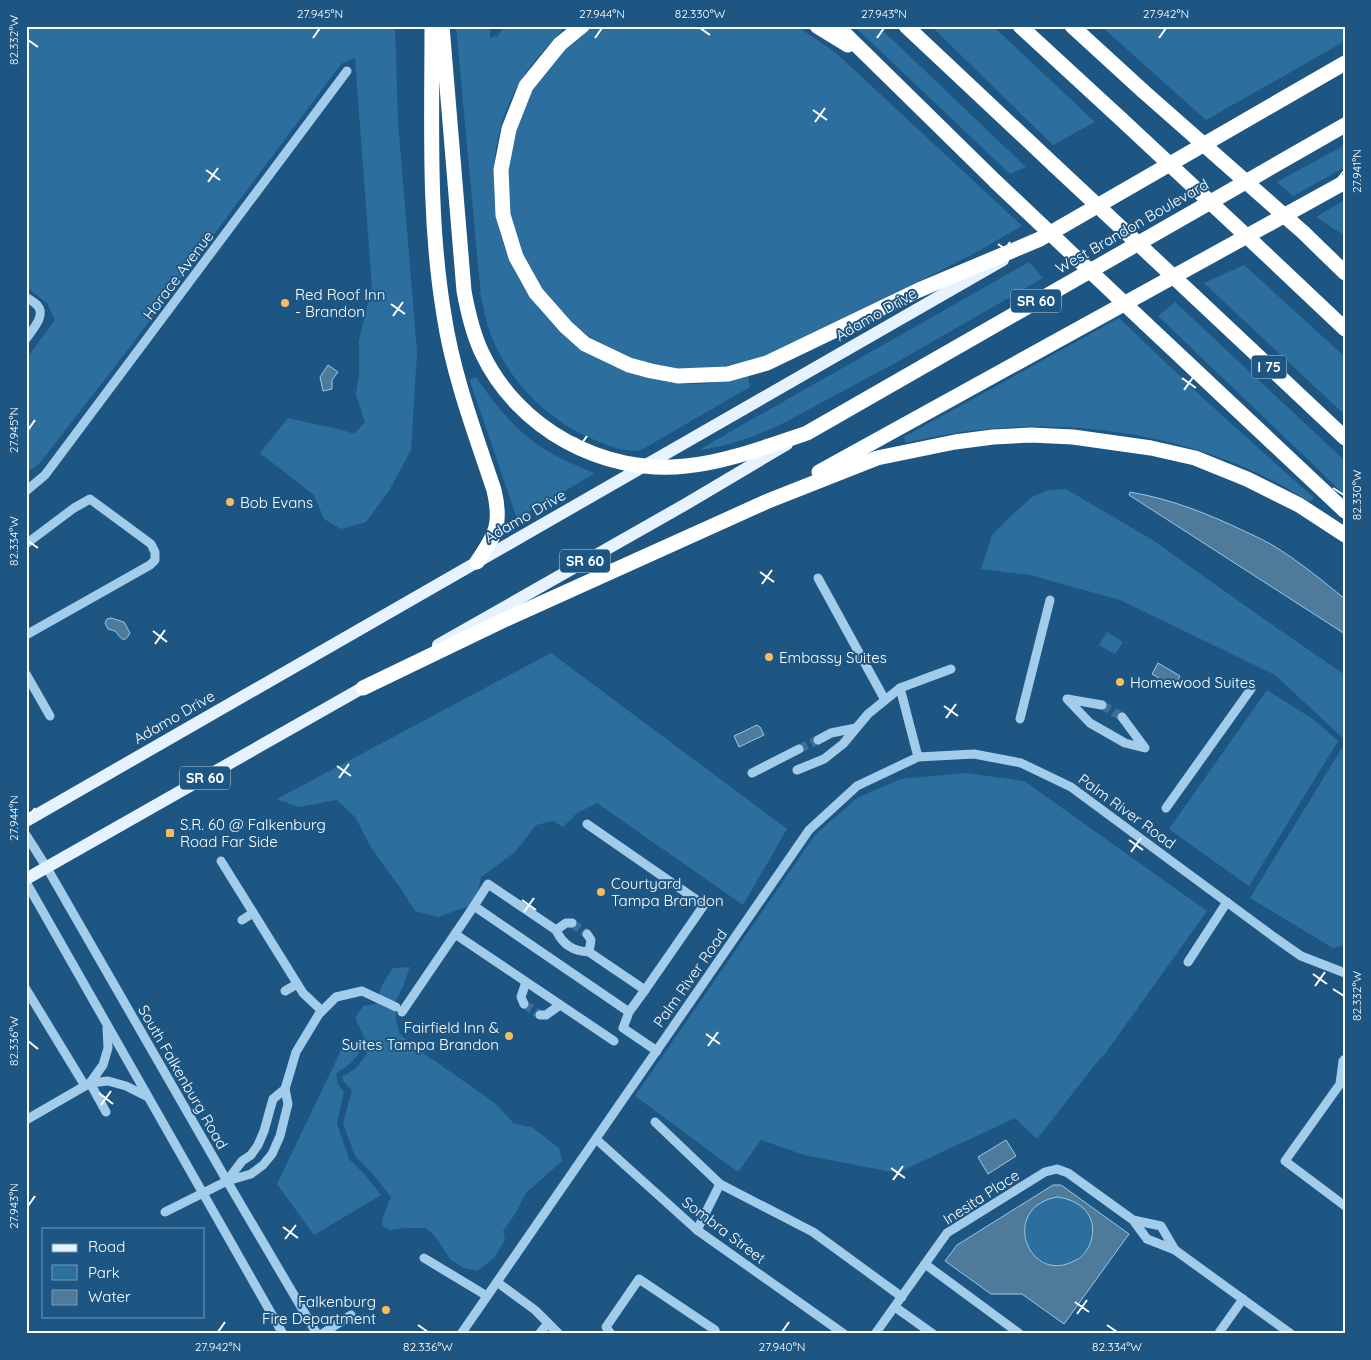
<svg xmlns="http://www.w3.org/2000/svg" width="1371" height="1360" viewBox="0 0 1371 1360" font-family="Quicksand,sans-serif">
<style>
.green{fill:#2c6f9f}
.water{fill:#507a9a;stroke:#95c9ec;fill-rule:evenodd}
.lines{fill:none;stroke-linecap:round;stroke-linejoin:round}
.minor-tunnel{stroke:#3f6f96;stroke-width:9;stroke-dasharray:9 4.5;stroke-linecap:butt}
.minor{stroke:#a2ccea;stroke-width:9}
.major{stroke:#e6f3fe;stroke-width:12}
.highway{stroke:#fff;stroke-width:15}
.highway-bridge{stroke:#fff;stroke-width:15}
.ticks{fill:none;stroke:#fff;stroke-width:2}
.poi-dot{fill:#faba60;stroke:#1d5683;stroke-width:2}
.labels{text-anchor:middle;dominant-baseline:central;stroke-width:4;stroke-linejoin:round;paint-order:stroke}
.shield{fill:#1d5683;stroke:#bbccda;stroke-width:1}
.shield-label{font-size:14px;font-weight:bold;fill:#fff}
.street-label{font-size:15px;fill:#fff;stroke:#1d5683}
.poi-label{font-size:15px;fill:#fff;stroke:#1d5683;text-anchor:start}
.neatline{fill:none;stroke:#fff;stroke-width:2}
.ticks-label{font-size:12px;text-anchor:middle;fill:#fff}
</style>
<rect width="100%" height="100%" fill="#1d5683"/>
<g class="green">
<path d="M26 26H395L398 122 417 352 411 450 390 489 366 522 341 529 324 519 314 495 260 453 288 418C310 424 332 426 354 434L365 422 356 395 359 374V340L372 287 355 58 341 64 130 347 39 464 26 473V359L55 320 47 303 26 287Z"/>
<path d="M456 26H490V38L498 36 504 26H567C556 36 546 48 536 59 507 95 492 139 494 185 494 197 495 211 498 223 513 296 572 358 644 377 662 381 681 385 700 384 716 383 733 379 748 374L750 387 641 450C627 453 610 446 597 441 545 420 504 377 487 324 485 315 483 306 481 297Z"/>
<polygon points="591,26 797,26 836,53 1022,226 975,253 800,341 761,358 733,368 692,370 655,366 637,360 614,350 593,339 569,321 550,302 524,259 510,213 508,165 512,136 529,93 573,38"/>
<polygon points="854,26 878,26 1026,167 1010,174"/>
<polygon points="931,26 993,26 1095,122 1053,145"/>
<polygon points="1101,26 1345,26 1345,41 1206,120"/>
<polygon points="1345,145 1345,167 1293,196 1277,182"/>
<polygon points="1345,200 1345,236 1316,217"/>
<polygon points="1029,262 1043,278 897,362 778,426 746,439 722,446 700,450 701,449 735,429"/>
<polygon points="1244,265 1345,357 1345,415 1204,283"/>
<polygon points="1175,302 1345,461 1345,495 1158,316"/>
<path d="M1119 318 1204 399 1314 498 1310 502C1194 427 1038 409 906 443L904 437Z"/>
<path d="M476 377C498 410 523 439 558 457 570 463 582 468 594 473L592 475 517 519 470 381 471 379Z"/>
<polygon points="1066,489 1151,539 1264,619 1345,675 1345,740 1275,675 1120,600 1030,575 981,569 992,535 1010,517 1032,497 1048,490"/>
<polygon points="1107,632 1123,642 1115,654 1099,645"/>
<polygon points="551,653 787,829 743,905 597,803 577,813 563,827 553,821 536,825 515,852 481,877 475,906 460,909 438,917 415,911 399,886 372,849 355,817 337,800 298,807 277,799"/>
<polygon points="1267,690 1313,719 1338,741 1249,886 1169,829"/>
<polygon points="1345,743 1345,945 1333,948 1250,898"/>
<polygon points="966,773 1024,781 1207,911 1102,1058 1101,1057 1037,1139 1015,1118 897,1173 804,1155 761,1140 738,1172 635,1096 815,835 857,798 901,779"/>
<polygon points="410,967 403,986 395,1003 396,1021 400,1034 418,1050 435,1061 496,1104 514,1124 532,1127 559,1148 562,1161 526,1193 515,1214 503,1231 505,1240 494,1258 477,1271 464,1268 451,1260 434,1235 426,1228 405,1228 390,1230 382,1226 383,1217 391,1197 372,1173 355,1156 343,1123 352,1090 343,1081 342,1077 355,1069 367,1054 363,1034 355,1018 363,1006 376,1004 382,985 393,968"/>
<polygon points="345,1042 360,1052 350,1064 338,1072 336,1074 338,1084 344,1092 337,1124 349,1159 367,1177 381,1195 314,1235 277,1184"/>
<circle cx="1058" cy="1231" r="34"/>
</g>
<g class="water">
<polygon points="328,365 338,372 332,380 332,389 323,391 320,377"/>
<path d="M1130 492C1171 499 1209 514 1246 532 1257 537 1268 542 1277 548 1301 563 1323 581 1345 599V634L1129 495Z"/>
<path d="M111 618 124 622 130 633C123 646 120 636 115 631L108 629 105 623 107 619Z"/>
<polygon points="1158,663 1180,676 1174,687 1152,674"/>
<polygon points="757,725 760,727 764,735 739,747 734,736"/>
<polygon points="1006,1140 1016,1156 988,1174 978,1157"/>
<path d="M1053 1185H1061L1129 1234 1064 1324 1022 1294H991L945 1261 957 1245ZM1057 1197C1081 1200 1098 1216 1091 1241 1088 1250 1082 1258 1074 1261 1028 1285 999 1208 1057 1197Z"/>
</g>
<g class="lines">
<g class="minor-tunnel">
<polyline points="1102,705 1122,717"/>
<polyline points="799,749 818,740"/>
<polyline points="572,923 587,934"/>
<polyline points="524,1004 540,1015"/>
</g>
<g class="minor">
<path d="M26 297C30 300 34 302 37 305 47 315 32 330 26 339"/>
<polyline points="26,491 45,475 347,71"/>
<polyline points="26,544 74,508 90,499 151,544 155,552 155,560 150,565 26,635"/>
<polyline points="818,578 885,700"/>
<polyline points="26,674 50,716"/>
<polyline points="900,688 918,757"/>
<polyline points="1102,705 1067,699 1090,723 1125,743 1145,748 1122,717"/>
<polyline points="1020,719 1050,600"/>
<polyline points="818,740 831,733 856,728"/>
<polyline points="797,770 824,759 843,744 868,714 900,688 951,669"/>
<polyline points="752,773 799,749"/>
<polyline points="1166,808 1251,689"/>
<polyline points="587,824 704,905 645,990"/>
<polyline points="26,835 47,868 227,1181 317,1334"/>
<polyline points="221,861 303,993 322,1011"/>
<polyline points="26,882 283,1334"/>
<polyline points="474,906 455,934 614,1041"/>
<polyline points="242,920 253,913"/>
<polyline points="556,930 566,923 572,923"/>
<polyline points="587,934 591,940 589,952"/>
<polyline points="1188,962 1227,902"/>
<polyline points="26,989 85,1086"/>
<polyline points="285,991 297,984"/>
<polyline points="524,1004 521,997 526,982"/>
<polyline points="402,1012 455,934"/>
<path d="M629 1012 645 990 589 952C573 951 563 945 556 930L488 884 474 906 629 1012 623 1028 657 1051"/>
<polyline points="540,1015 546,1015 560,1005"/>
<polyline points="107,1028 108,1048 103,1065 90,1083 108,1081 126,1086 148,1097"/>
<polyline points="1345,1059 1343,1061 1340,1084 1285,1161 1345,1206"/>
<polyline points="26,1120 90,1083 106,1112"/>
<polyline points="655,1122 720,1184 813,1232 902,1297"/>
<polyline points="596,1139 697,1230 844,1334"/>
<polyline points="227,1181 242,1161 251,1155 258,1145 264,1131 273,1099 285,1089"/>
<polyline points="165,1212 227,1181 251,1174 263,1165 272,1154 280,1136 288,1104 285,1089 296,1052 319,1014 336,997 362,991 396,1007"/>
<polyline points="697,1230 720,1184"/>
<polyline points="1175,1250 1291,1334"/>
<polyline points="424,1258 487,1296"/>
<polyline points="925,1264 1020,1334"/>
<polyline points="497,1282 535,1310 559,1334"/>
<polyline points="895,1307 933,1334"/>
<polyline points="322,1334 351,1315"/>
<polyline points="461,1334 809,830 857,786 918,757 974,754 1021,763 1071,787 1274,937 1301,956 1345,973"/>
<polyline points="539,1334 548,1323"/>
<polyline points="611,1334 606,1327 639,1279 715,1330 716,1334"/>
<polyline points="875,1334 947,1233 1045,1172 1057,1169 1068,1173 1133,1220 1147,1239 1175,1250 1161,1226 1133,1220"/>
<polyline points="1218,1334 1243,1299"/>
</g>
<g class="major">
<polyline points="438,645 686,504 787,444"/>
<polyline points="26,821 1003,260"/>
<polyline points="26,879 371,683"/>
</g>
<g class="highway">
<path d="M432 26C432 123 428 219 444 315 453 375 475 433 494 490 502 524 496 534 477 562"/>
<path d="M442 26 464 291C468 313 473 334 482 353 518 429 603 475 686 466 727 462 768 446 807 433L1345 125"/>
<polyline points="582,26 560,44 526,86 509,129 501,170 503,215 516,257 536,293 566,327 585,344 629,365 651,371 678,376 728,374 767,363 919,290 1040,239 1345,63"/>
<polyline points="817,26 848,45"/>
<polyline points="837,26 996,182"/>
<polyline points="906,26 1054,165"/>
<polyline points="1020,26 1121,119"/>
<polyline points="1072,26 1143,91"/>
<polyline points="1304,233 1345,273"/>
<polyline points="1255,244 1345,329"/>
<polyline points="1193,295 1345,438"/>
<polyline points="1145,323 1345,511"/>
<polyline points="819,472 1345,182"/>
<polyline points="363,688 502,621 768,501 877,458 955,442 993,437 1031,435 1073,437 1151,448 1195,458 1247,479 1299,505 1345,535"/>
</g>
<g class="highway-bridge">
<polyline points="1143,91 1304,233"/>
<polyline points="1121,119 1255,244"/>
<polyline points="1054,165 1193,295"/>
<polyline points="996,182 1145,323"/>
</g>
</g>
<path class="ticks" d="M700 28 710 35M313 38 320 28M595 38 602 28M877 38 884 28M1159 38 1166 28M28 40 38 47M813 110 827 120M815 122 825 108M206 170 220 180M1336 181 1344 171M208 182 218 168M998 244 1012 254M1000 256 1010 242M391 304 405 314M393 316 403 302M1182 378 1196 388M1184 390 1194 376M28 430 35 420M575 438 589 448M577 450 587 436M1333 488 1344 495M28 541 38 548M760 572 774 582M762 584 772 570M153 631 167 642M155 644 165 630M944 706 958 716M946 718 956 704M337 766 351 776M339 778 349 764M28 818 35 808M1129 840 1143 850M1131 852 1141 838M522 900 536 910M524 912 534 898M1313 974 1327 984M1315 986 1325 972M1333 989 1344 996M706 1034 720 1044M28 1041 38 1049M708 1046 718 1032M99 1093 113 1104M101 1105 111 1091M891 1168 905 1178M893 1180 903 1166M28 1206 35 1196M283 1227 298 1238M285 1239 296 1225M1075 1302 1089 1312M1077 1314 1087 1300M418 1325 428 1332M1107 1325 1117 1332M218 1332 225 1322M782 1332 789 1322"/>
<g class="poi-dot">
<circle cx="285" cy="303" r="5"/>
<circle cx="230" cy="502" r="5"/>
<circle cx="769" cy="657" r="5"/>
<circle cx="1120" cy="682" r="5"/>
<rect x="165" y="828" width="10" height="10" rx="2.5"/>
<circle cx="601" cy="892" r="5"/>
<circle cx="509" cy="1036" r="5"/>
<circle cx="386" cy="1310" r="5"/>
</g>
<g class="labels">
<g class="shield">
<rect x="1011" y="289.5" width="50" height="23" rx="4"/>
<rect x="1251.5" y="355.5" width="35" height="23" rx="4"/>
<rect x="560" y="549.5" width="50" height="23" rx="4"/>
<rect x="180" y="766.5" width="50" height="23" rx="4"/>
</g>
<g class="shield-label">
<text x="1036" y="301">SR 60</text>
<text x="1269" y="367">I 75</text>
<text x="585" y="561">SR 60</text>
<text x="205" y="778">SR 60</text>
</g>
<g class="street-label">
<text transform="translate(1132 226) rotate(-30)">West Brandon Boulevard</text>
<text transform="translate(178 275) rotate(-53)">Horace Avenue</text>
<text transform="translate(876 314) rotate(-30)">Adamo Drive</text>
<text transform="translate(525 516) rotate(-30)">Adamo Drive</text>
<text transform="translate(174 717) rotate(-30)">Adamo Drive</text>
<text transform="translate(1127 811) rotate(36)">Palm River Road</text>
<text transform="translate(690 978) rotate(-55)">Palm River Road</text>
<text transform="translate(183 1077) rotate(60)">South Falkenburg Road</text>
<text transform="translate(981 1197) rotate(-33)">Inesita Place</text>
<text transform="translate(724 1230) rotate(37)">Sombra Street</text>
</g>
<g class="poi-label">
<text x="295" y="294">Red Roof Inn<tspan x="295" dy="17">- Brandon</tspan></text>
<text x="240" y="502">Bob Evans</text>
<text x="779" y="657">Embassy Suites</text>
<text x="1130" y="682">Homewood Suites</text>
<text x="180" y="824">S.R. 60 @ Falkenburg<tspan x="180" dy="17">Road Far Side</tspan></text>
<text x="611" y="883">Courtyard<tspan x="611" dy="17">Tampa Brandon</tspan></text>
<text x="499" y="1027" text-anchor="end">Fairfield Inn &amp;<tspan x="499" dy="17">Suites Tampa Brandon</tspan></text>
<text x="376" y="1301" text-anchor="end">Falkenburg<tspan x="376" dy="17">Fire Department</tspan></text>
</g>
</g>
<rect width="1371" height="1360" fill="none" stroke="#1d5683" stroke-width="55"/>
<rect x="42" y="1228" width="162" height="90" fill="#1d5683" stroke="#779ab5"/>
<rect x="52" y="1244" width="25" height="8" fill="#e6f3fe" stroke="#779ab5"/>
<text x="88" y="1252" font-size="15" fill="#ffffff">Road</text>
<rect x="52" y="1265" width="25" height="15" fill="#2c6f9f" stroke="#779ab5"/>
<text x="88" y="1278" font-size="15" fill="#ffffff">Park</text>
<rect x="52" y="1290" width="25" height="15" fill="#507a9a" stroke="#779ab5"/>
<text x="88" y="1302" font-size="15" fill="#ffffff">Water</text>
<rect x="28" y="28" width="1316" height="1304" class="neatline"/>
<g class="ticks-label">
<text x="320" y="18">27.945°N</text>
<text x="602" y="18">27.944°N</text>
<text x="700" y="18">82.330°W</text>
<text x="884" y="18">27.943°N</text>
<text x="1166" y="18">27.942°N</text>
<text transform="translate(14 40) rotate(-90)" y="4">82.332°W</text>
<text transform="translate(1357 171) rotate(-90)" y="4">27.941°N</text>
<text transform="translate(14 430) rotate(-90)" y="4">27.945°N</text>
<text transform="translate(1357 495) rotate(-90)" y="4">82.330°W</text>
<text transform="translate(14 541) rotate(-90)" y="4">82.334°W</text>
<text transform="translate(14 818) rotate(-90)" y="4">27.944°N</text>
<text transform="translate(1357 996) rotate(-90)" y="4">82.332°W</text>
<text transform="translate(14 1041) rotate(-90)" y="4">82.336°W</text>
<text transform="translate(14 1206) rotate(-90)" y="4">27.943°N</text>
<text x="218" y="1351">27.942°N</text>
<text x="428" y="1351">82.336°W</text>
<text x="782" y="1351">27.940°N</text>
<text x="1117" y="1351">82.334°W</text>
</g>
</svg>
